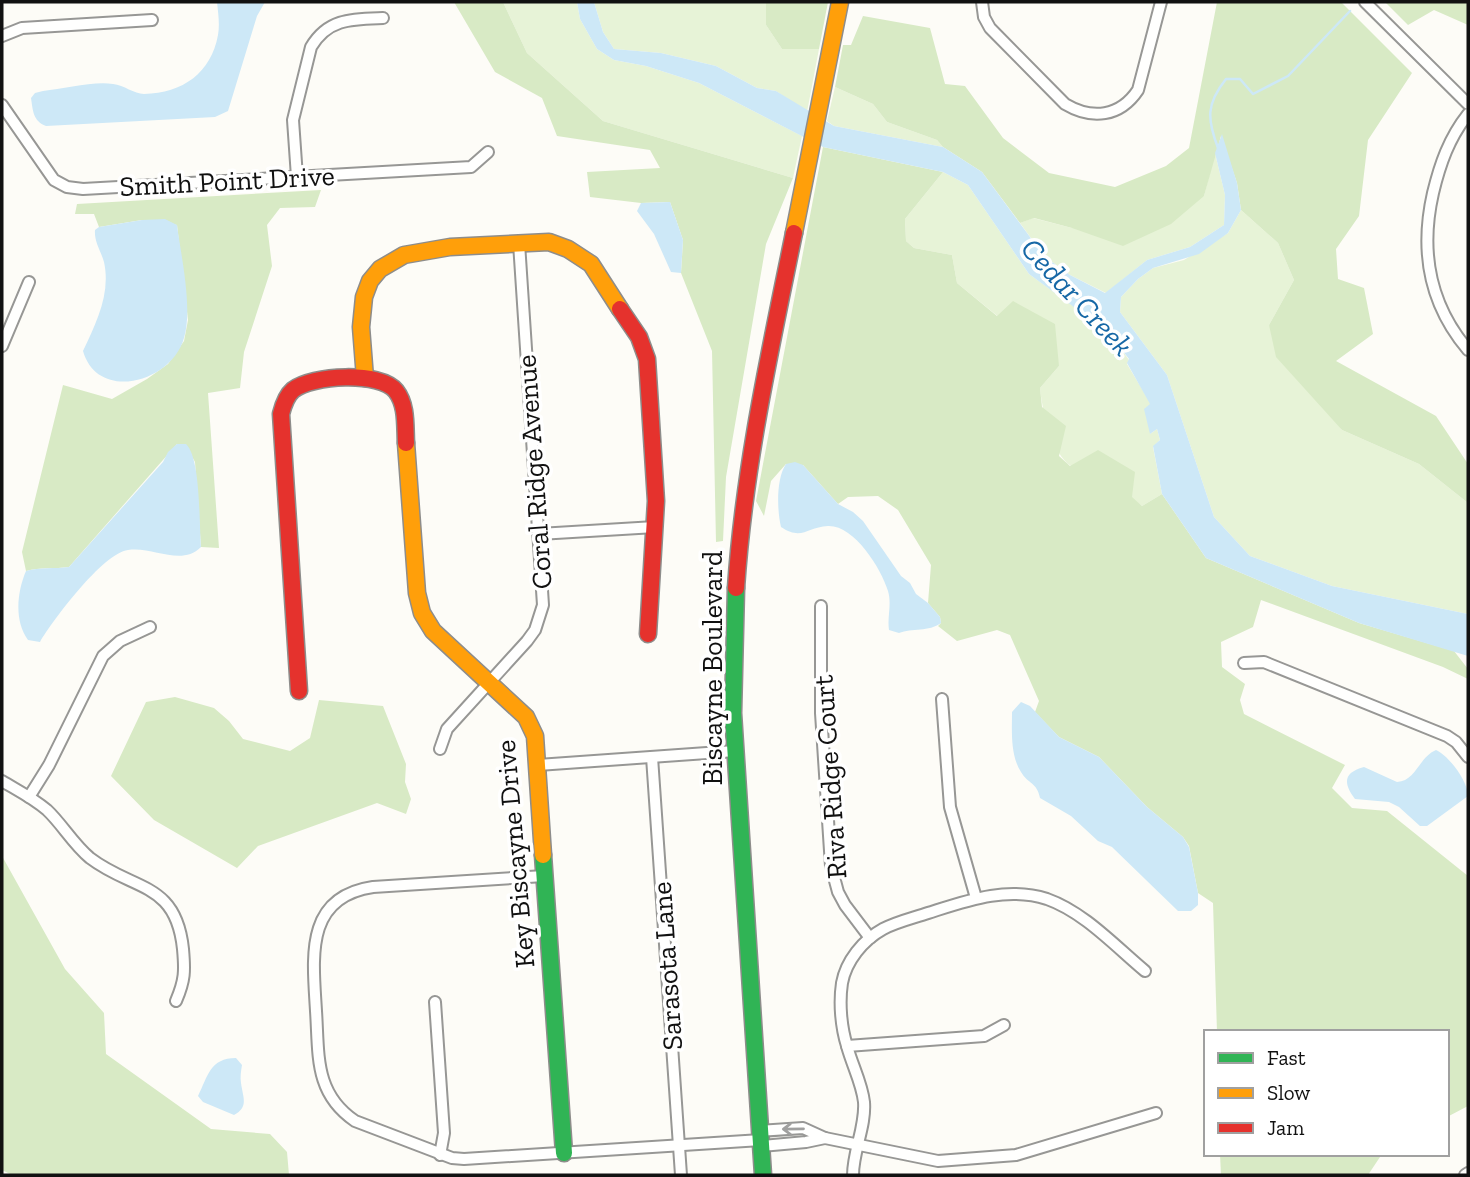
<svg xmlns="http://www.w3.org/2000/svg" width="1470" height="1177" viewBox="0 0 1470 1177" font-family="'Zilla Slab',serif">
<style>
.green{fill:#e7f3d7}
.forest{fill:#d8eac5}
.water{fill:#cde8f7}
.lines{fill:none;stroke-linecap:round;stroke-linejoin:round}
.stream{stroke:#cde8f7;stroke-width:2.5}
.street-casing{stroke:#979795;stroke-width:14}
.fast-casing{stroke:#8e8d8b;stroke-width:19}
.slow-casing{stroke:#8e8d8b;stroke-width:19}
.jam-casing{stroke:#8e8d8b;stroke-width:19}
.street{stroke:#fffffe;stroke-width:10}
.fast{stroke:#30b455;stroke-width:16}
.slow{stroke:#ff9f0a;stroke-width:16}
.jam{stroke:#e5322d;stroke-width:16}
.oneway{stroke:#a0a09f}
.labels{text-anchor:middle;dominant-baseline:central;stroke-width:7;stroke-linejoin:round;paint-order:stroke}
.street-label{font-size:28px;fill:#111;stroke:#fff}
.water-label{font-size:30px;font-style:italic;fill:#1768a6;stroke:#fff}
</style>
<rect width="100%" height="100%" fill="#fdfcf7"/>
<g class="green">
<polygon points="503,2 577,2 580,19 597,49 614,60 646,66 699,83 802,136 793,178 603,121 527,53"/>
<polygon points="594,2 766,2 766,25 782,49 819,49 807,112 776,91 757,88 716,66 661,53 614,49 603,32"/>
<polygon points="835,87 873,104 887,122 937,140 943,147 834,126 827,121"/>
<polygon points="1215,153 1225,195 1224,225 1190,247 1147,260 1106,293 1070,275 1044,256 1020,223 1033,218 1072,228 1204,196"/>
<path d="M943 172 968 185 1029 274 1109 332 1129 360 1127 364 1151 404 1150 434 1157 429 1160 440 1153 447 1162 494 1142 506C1121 488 1094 481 1071 466 1052 454 1042 410 1040 388L1059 366 957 283 952 255 914 248 906 241 905 219Z"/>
<polygon points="1241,210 1278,243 1294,280 1269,325 1342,430 1419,464 1468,503 1468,614 1332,586 1250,556 1214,517 1167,375 1120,312 1121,297 1138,279 1153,268 1184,260 1228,233"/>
</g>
<g class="forest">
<polygon points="454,2 503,2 527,53 603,121 793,178 766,244 726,477 723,541 716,542 712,351 681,273 683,240 670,202 641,203 590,197 587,172 660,168 650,150 557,136 542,98 495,72"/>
<polygon points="766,2 828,2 819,49 782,49 766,25"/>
<polygon points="1217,2 1341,2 1412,73 1368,140 1359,216 1336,249 1338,279 1364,288 1373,334 1336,361 1436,416 1468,464 1468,503 1419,464 1342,430 1276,357 1269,325 1294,280 1278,243 1241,210 1237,183 1221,136 1204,196 1171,224 1123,246 1072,228 1034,218 1020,223 982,172 943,147 937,140 887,122 873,104 835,87 843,45 851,45 863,16 930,28 945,84 965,86 1003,138 1049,173 1115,187 1166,166 1189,148"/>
<polygon points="1385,2 1468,2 1468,25 1434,10 1408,25"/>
<polygon points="823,147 943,172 905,219 906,241 914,248 952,255 957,283 997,316 1013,301 1055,324 1059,366 1040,388 1042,407 1066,426 1059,456 1070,466 1098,450 1135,472 1132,497 1142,506 1162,494 1206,558 1359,623 1454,651 1468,669 1468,679 1443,667 1261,600 1253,627 1221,642 1222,667 1245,684 1240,700 1244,714 1345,765 1332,788 1352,808 1387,811 1468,876 1468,1106 1447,1117 1447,1032 1217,1032 1213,903 1198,893 1189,846 1183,837 1147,807 1099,757 1059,737 1035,712 1039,701 1010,635 997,630 957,641 938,626 941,623 940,617 928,603 931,565 898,510 878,496 848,497 838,504 803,465 786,464 771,481 764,516 756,501"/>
<path d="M321 190 315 207 280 208 267 225 272 266 244 352 240 388 208 393 219 548 201 547 195 462 185 444H177L69 567C55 569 40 567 26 571L22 552 63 385 112 399 147 379 168 364 184 341 188 320 177 225 142 220 99 227 94 214H75L77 204Z"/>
<polygon points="175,697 214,708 229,721 243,739 290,751 310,738 319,700 383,706 406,764 405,782 411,799 406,814 377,803 258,846 237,868 154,820 111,776 146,702"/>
<polygon points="2,856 65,969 104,1013 106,1054 211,1129 270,1134 287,1152 289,1175 12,1175 2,1170"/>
<polygon points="1220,1154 1382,1154 1368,1175 1221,1175"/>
</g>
<g class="water">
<path d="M217 2H265L257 16 228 111 215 117 46 126C33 121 33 111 31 98L35 93 43 91C64 89 93 81 113 84 124 85 134 94 144 94 183 93 211 73 218 35 220 24 218 12 217 2Z"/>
<polygon points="577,2 594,2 603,32 614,49 661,53 716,66 757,88 776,91 834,126 943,147 982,172 1044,256 1070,275 1105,293 1147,260 1190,247 1224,225 1225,195 1215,153 1222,134 1237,183 1241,210 1228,233 1199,254 1153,268 1138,279 1121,297 1120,312 1167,375 1214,517 1250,556 1332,586 1468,614 1468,656 1359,623 1206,558 1162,494 1153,446 1160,440 1157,429 1150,434 1144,409 1150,404 1127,363 1129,359 1108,332 1029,274 968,185 943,172 823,147 699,83 646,66 614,60 597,49 580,19"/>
<polygon points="670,202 683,240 681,273 671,272 654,234 637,211 641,203"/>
<path d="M165 219 177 225C181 256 193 308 184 338 172 382 98 403 83 351 96 323 111 294 104 262 101 251 94 242 95 230L99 227 142 220Z"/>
<path d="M177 444H186C201 458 199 524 201 547 181 567 153 546 128 550 103 553 53 620 40 642L28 640C14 621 17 592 26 571 40 567 55 569 69 567L163 462 168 452Z"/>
<path d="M795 462 803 465 838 504 853 512 863 521 901 576 910 583 916 594 928 603 940 617 941 623C929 632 912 628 899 633L889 630C887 617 892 604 888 591 881 568 854 525 828 526 807 527 802 541 781 527 777 510 776 479 786 464Z"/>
<path d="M1021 702 1030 706 1059 737 1099 757 1147 807 1183 837 1189 847 1198 893V905L1191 911H1178L1112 847 1098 841 1071 816 1040 798C1037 782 1028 784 1021 772 1010 755 1012 730 1012 712Z"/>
<path d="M1436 750C1449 756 1468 781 1468 796L1427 826H1420L1399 807 1389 802 1355 799C1344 784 1342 773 1364 767L1397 782C1416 781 1419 757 1436 750Z"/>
<path d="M236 1058 242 1065C241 1071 240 1077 241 1083 243 1098 249 1107 234 1115L203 1102 198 1096C208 1076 210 1058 236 1058Z"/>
</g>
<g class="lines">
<path class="stream" d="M1218 148C1207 119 1206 104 1226 79H1240L1253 94 1288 76 1350 11"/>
<defs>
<g id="street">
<path d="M982 2 984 17 990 28 1065 104C1092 120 1120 117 1138 90L1161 2"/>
<polyline points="1365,2 1468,104"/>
<polyline points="2,36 22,28 152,20"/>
<polyline points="2,105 54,180 67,187 83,189 471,167 488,152"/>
<path d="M1468 114C1449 138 1440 164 1433 193 1420 250 1429 304 1468 350"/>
<path d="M297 177 293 120 311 47C328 18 353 19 383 18"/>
<polyline points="2,346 29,282"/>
<polyline points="539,534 655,527"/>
<polyline points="821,606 821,713 831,866 838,892 845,905 870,938"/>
<polyline points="1244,663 1264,662 1447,736 1456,742 1468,757"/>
<polyline points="942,699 950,807 976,898"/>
<polyline points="440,749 447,729 527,641 535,630 543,605 519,243"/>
<polyline points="652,757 681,1175"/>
<polyline points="538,765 735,751"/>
<path d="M2 781C17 790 33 798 47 810 62 824 73 844 90 858 133 891 176 881 183 949 185 971 185 980 176 1001"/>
<polyline points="29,797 49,765 103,656 120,641 150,627"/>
<path d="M544 876 373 887C304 897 313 958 316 1011 319 1055 314 1093 355 1121L452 1158 464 1159 761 1140"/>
<polyline points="435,1002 444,1133 440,1155"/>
<polyline points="847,1046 984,1036 1004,1025"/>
<polyline points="760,1131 803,1128 825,1138 938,1161 1016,1155 1156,1113"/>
<polyline points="761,1146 806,1142 825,1138"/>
<path d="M853 1175C853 1151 866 1126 864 1102 862 1083 852 1065 847 1046 841 1027 839 1003 842 983 846 961 863 940 883 929 896 922 913 918 928 913 966 901 1006 886 1047 899 1084 912 1115 946 1145 971"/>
<polyline points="1465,1175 1468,1173"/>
</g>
<g id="fast">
<polyline points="736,588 733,713 763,1175"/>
<polyline points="543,855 564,1153"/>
</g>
<g id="slow">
<polyline points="794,233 840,2"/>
<polyline points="365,378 361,327 364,297 370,281 380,269 404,255 450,247 549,242 568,249 591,264 620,309"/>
<polyline points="406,443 417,593 422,613 433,631 526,717 535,736 543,855"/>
</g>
<g id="jam">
<polyline points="620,309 639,337 647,359 656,501 648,634"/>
<path d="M736 588C744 468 770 351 794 233"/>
<path d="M299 691 281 414C283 406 286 396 293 390 312 375 380 371 396 391 407 405 405 426 406 443"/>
</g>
</defs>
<use href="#street" class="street-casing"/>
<use href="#fast" class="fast-casing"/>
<use href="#slow" class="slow-casing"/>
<use href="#jam" class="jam-casing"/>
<use href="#street" class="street"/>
<use href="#fast" class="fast"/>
<use href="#slow" class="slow"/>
<use href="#jam" class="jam"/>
</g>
<defs><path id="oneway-shaft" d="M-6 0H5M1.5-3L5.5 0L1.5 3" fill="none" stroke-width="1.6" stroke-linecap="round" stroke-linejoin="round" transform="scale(1.75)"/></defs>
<use class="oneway" href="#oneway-shaft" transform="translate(793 1129) rotate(179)"/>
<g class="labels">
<g class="street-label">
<text transform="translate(227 181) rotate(-3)">Smith Point Drive</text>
<text transform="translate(534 472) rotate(-94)">Coral Ridge Avenue</text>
<text transform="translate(712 668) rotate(-90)">Biscayne Boulevard</text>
<text transform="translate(830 777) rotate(-94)">Riva Ridge Court</text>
<text transform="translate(515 854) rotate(-95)">Key Biscayne Drive</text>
<text transform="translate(667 966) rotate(-94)">Sarasota Lane</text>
</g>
<g class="water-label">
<text transform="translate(1077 297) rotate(47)">Cedar Creek</text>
</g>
</g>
<rect width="1470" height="1177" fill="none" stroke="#111111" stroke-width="7"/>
<rect x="1204" y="1030" width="245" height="126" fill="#ffffff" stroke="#a0a0a0" stroke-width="2"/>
<rect x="1218" y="1053" width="35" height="10" fill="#30b455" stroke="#a0a0a0" stroke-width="2"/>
<text x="1267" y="1065" font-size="21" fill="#111111">Fast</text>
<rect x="1218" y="1088" width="35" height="10" fill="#ff9f0a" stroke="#a0a0a0" stroke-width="2"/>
<text x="1267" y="1100" font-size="21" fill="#111111">Slow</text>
<rect x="1218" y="1123" width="35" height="10" fill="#e5322d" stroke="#a0a0a0" stroke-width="2"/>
<text x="1267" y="1135" font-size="21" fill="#111111">Jam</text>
</svg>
